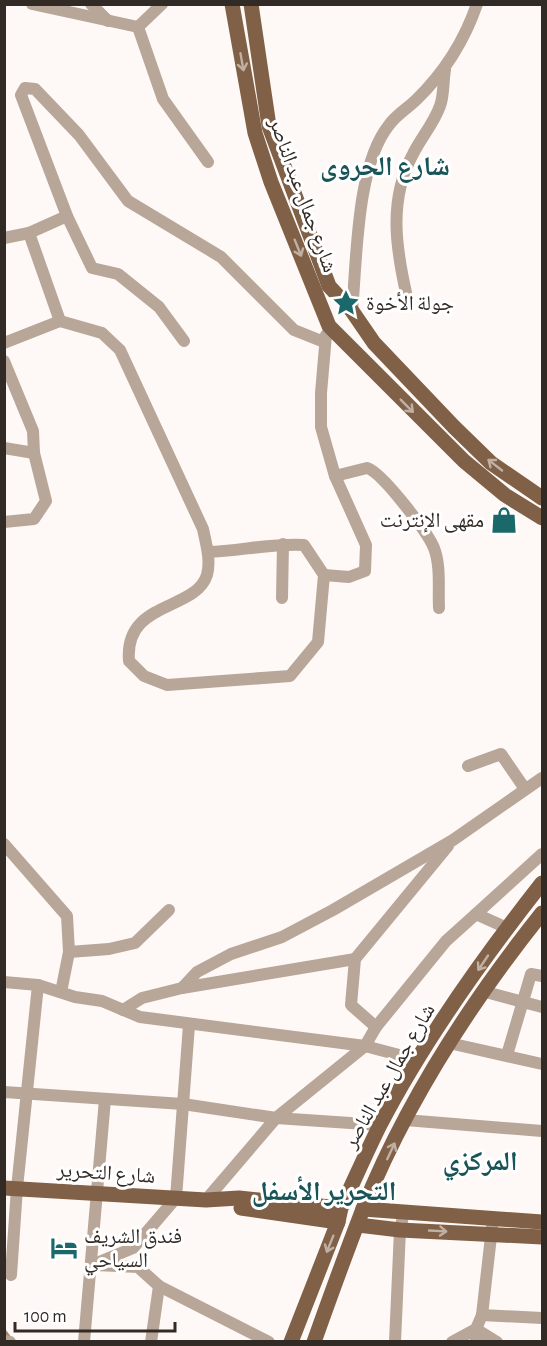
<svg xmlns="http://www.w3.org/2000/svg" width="547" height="1346" viewBox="0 0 547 1346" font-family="'Alegreya Sans','Noto Naskh Arabic',sans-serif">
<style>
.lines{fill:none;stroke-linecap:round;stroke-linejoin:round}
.stream{stroke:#a3856d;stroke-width:3}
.minor{stroke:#b8a698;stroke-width:12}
.major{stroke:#806148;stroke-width:15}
.oneway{stroke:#c0b0a4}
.labels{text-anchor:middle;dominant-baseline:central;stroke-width:6;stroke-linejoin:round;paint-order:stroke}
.street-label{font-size:21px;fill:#322a24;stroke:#fff}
.poi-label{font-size:21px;fill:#322a24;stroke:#fff;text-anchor:start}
.district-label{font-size:27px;font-weight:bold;fill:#195557;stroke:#fff}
</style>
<rect width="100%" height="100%" fill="#fef9f6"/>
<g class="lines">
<polyline class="stream" points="4,1330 10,1338"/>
<g class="minor">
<polyline points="32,4 138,27"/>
<polyline points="91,4 108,21"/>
<polyline points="138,27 163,99 208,162"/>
<polyline points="138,27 162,4"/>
<polyline points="29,233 60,321"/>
<polyline points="4,238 29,233 67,216"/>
<path d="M407 297C396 249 388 200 413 154 421 138 434 123 440 106 444 96 443 81 445 70"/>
<path d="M352 311C357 259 356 166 389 125 396 115 408 108 416 100 444 73 464 42 477 4"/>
<polyline points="184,341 159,307 118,274 92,268 67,216 21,95 25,88 35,89 79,135 128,201 221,257 294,330 324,342"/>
<path d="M4 343 60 321 102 333 120 350 203 529C206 544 211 560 207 575 195 612 124 600 129 661L144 676 167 685 290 676 318 642 324 575 304 545C272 543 240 551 208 552"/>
<polyline points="4,361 33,431 34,453 46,501 34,519 4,522"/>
<polyline points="4,448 34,453"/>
<path d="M335 476 367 468C382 472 428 533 434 548 441 566 438 589 439 608"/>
<polyline points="324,575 349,577 365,571 366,545 335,476 321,427 321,393 326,335"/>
<polyline points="282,598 283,544"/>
<polyline points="468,766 501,754 525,789"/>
<polyline points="4,844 67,916 69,952 61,992"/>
<polyline points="476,914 542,854"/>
<polyline points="69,952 109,949 135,943 169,910"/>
<polyline points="4,982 38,985 75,997 102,1001 140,1017 365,1046 418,1060"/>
<polyline points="182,988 355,959"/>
<polyline points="482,991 542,1007"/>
<polyline points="123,1010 142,998 182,988 197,972 231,954 282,937 333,910 453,840 542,778"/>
<polyline points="376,1027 351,1005 355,959 448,846"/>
<polyline points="449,1043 542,1064"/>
<polyline points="507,1055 531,974 542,976"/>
<polyline points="4,1092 183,1104 276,1118 380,1125"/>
<polyline points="405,1120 542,1131"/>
<polyline points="206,1200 276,1118 365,1046 376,1027 446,941 476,914 507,928"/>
<polyline points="92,1265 133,1248 176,1198 189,1025"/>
<polyline points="96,1265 138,1267 159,1286 269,1342"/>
<polyline points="11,1275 17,1188 38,985"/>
<polyline points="482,1315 542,1318"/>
<polyline points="4,1341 10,1342"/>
<polyline points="84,1342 105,1099"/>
<polyline points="151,1342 159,1286"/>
<polyline points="395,1342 400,1230 404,1212"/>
<polyline points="452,1342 476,1329 497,1342"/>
<polyline points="476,1342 476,1329 482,1315 493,1219"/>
</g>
<g class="major">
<polyline points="232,4 255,133 271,182 329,326 464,461 505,495 542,518"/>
<polyline points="251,4 269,126 329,286 352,311 374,343 454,427 491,463 542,498"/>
<polyline points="4,1188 206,1200 239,1198 341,1208"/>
<polyline points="241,1208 338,1222"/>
<polyline points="363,1209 542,1222"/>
<polyline points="358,1225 400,1230 542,1237"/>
<path d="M291 1342 338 1222 341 1208C354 1181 366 1153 380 1125 424 1040 483 958 542 883"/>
<path d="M314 1342C330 1297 346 1253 363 1209 406 1102 471 1002 542 913"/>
</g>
</g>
<defs><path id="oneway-shaft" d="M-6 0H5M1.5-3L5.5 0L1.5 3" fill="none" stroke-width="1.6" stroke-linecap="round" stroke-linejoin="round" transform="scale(1.5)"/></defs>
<g class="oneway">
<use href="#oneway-shaft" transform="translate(242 62) rotate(80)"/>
<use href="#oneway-shaft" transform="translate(298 248) rotate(68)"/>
<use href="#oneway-shaft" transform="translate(407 406) rotate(45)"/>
<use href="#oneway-shaft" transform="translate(495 465) rotate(-142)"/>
<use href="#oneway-shaft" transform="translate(483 963) rotate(124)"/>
<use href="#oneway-shaft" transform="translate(391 1151) rotate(-65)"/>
<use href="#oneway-shaft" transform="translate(438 1231) rotate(3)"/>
<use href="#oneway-shaft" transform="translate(330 1244) rotate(112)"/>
</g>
<defs>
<symbol id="sight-bare" viewBox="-9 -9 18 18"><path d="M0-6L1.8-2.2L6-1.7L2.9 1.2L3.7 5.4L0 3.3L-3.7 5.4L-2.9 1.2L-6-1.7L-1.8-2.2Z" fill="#1b686b" stroke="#fff" stroke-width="2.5" paint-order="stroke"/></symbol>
<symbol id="shop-bare" viewBox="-9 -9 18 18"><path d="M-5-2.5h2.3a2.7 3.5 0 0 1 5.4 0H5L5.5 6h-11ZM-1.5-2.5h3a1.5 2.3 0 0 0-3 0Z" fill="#1b686b" stroke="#fff" stroke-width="2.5" paint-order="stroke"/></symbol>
<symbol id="hotel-bare" viewBox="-9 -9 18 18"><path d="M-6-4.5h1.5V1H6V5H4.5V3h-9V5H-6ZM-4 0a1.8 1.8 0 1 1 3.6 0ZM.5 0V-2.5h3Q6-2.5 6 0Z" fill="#1b686b" stroke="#fff" stroke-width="2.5" paint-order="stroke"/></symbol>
</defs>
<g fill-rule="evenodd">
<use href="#sight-bare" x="327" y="284" width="38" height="38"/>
<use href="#shop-bare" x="485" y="501" width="38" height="38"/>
<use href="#hotel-bare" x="45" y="1229" width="38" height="38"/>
</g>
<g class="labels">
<g class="street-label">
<text transform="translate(303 195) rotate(70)">شارع جمال عبد الناصر</text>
<text transform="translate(389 1076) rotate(-60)">شارع جمال عبد الناصر</text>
<text transform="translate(106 1173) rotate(4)">شارع التحرير</text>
</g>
<g class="poi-label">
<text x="366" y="303">جولة الأخوة</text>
<text x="484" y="520" text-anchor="end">مقهى الإنترنت</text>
<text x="84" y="1236">فندق الشريف<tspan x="84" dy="24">السياحي</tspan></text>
</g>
<g class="district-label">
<text x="385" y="166">شارع الحروى</text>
<text x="480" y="1161">المركزي</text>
<text x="324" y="1191">التحرير الأسفل</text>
</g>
</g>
<rect width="547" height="1346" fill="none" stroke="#322a24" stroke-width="12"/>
<path d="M15 1322v9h160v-9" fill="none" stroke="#322a24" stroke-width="3"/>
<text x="24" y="1322" font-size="18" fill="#322a24" stroke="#ffffff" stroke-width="4.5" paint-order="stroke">100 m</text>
</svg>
